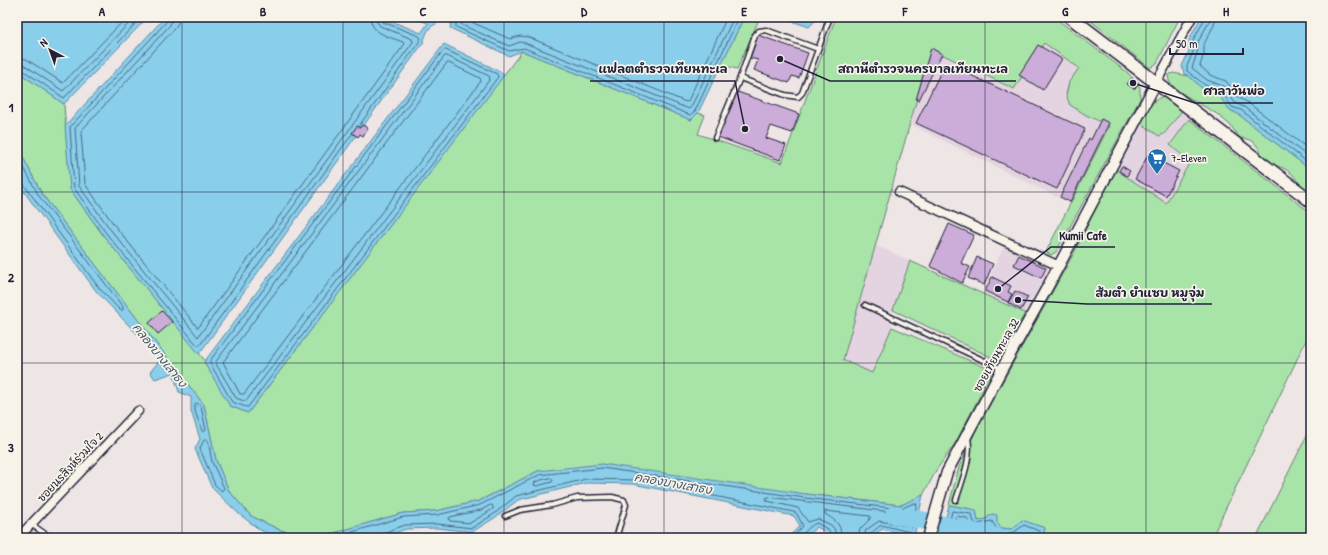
<svg xmlns="http://www.w3.org/2000/svg" width="1328" height="555" viewBox="0 0 1328 555" font-family="'Patrick Hand','Playpen Sans Thai',sans-serif">
<style>
.built{fill:#e4d4e1}
.green{fill:#a8e3a8;stroke:#658272}
.water{fill:#89ceea;stroke:#6089a4}
.lines{fill:none;stroke-linecap:round;stroke-linejoin:round}
.shore{stroke:#4b6781;stroke-width:1}
.river{stroke:#89ceea;stroke-width:18}
.building{fill:#ccadd9;stroke:#22223b}
.service-casing{stroke:#22223b;stroke-width:7}
.minor-casing{stroke:#22223b;stroke-width:11}
.tertiary-casing{stroke:#22223b;stroke-width:13}
.secondary-casing{stroke:#22223b;stroke-width:15}
.service{stroke:#f7f3e8;stroke-width:4}
.minor{stroke:#f7f3e8;stroke-width:8}
.tertiary{stroke:#f7f3e8;stroke-width:10}
.secondary{stroke:#f7f3e8;stroke-width:12}
.grid{fill:none;stroke:#22223b;stroke-width:1;stroke-opacity:0.55}
.labels{text-anchor:middle;dominant-baseline:central;stroke-width:3.5;stroke-linejoin:round;paint-order:stroke}
.poi-label{font-size:11px;fill:#22223b;stroke:#f7f3e8;text-anchor:start}
.street-label{font-size:11px;fill:#22223b;stroke:#f7f3e8}
.water-label{font-size:12px;font-style:italic;fill:#415670;stroke:#f7f3e8}
.leader{fill:none;stroke:#22223b;stroke-width:1.5}
.callout-dot{fill:#22223b;stroke:#f7f3e8;stroke-width:1.5}
.callout-label{font-size:12px;text-anchor:middle;font-weight:bold;fill:#22223b;stroke:#f7f3e8;stroke-width:3.5;stroke-linejoin:round;paint-order:stroke}
.neatline{fill:none;stroke:#22223b;stroke-width:1.5}
.grid-label{font-size:13px;text-anchor:middle;font-weight:bold;fill:#22223b}
</style>
<rect width="100%" height="100%" fill="#eee5e5"/>
<filter id="ink" filterUnits="userSpaceOnUse"><feTurbulence type="fractalNoise" baseFrequency=".025" numOctaves="2"/><feDisplacementMap in="SourceGraphic" scale="8" xChannelSelector="R" yChannelSelector="G"/><feConvolveMatrix kernelMatrix="1 2 1 2 8 2 1 2 1" color-interpolation-filters="sRGB"/></filter>
<g filter="url(#ink)">
<g class="built">
<polygon points="939,17 1006,17 1124,98 1071,204 910,124"/>
<polygon points="1181,112 1189,119 1170,145 1190,162 1165,203 1115,169 1139,122 1164,134"/>
<polygon points="1009,235 1055,258 1025,313 982,293"/>
<polygon points="875,245 910,261 893,310 892,327 872,373 842,360"/>
</g>
<g class="green">
<polygon points="744,17 760,17 737,69 721,65"/>
<polygon points="836,17 1054,17 1128,73 1140,87 1140,99 1056,252 1051,255 1046,252 1109,126 1086,115 1070,105 1066,95 1069,82 1079,68 1044,43 1014,89 931,49 843,360 872,373 892,327 989,369 991,374 956,442 937,469 923,495 901,505 806,494 538,471 479,501 436,511 403,513 334,533 306,536 280,530 251,516 229,491 216,460 204,405 101,272 42,194 17,146 17,71 64,104 70,189 103,235 203,358 230,406 248,413 522,51 691,120 698,113 705,115 698,134 782,163"/>
<polygon points="1086,17 1180,17 1157,63 1150,68"/>
<path d="M1173 73 1189 76 1203 89 1217 93 1230 110 1238 114 1311 170V192C1302 192 1298 181 1293 175 1286 167 1276 167 1268 161 1255 151 1262 140 1240 138L1230 125 1217 114 1176 90 1169 81 1168 75Z"/>
<path d="M1164 96 1181 107V112L1164 134 1159 136 1139 122C1146 112 1152 99 1164 96Z"/>
<polygon points="1189,119 1311,213 1311,330 1214,533 1260,538 1047,538 1043,537 1045,528 1022,521 1012,529 1001,528 992,514 986,519 978,521 976,510 949,505 959,467 978,426 1074,253 1115,169 1166,203 1190,162 1170,145"/>
<polygon points="910,261 1025,313 1003,353 997,360 893,310"/>
<polygon points="1311,427 1311,538 1265,538 1257,536"/>
</g>
<g class="water">
<polygon points="17,17 148,17 64,104 17,71"/>
<path d="M165 17H381L421 33 428 23 410 17H442C437 26 435 23 430 28 426 32 425 38 423 43L199 354 103 235 70 189 65 126Z"/>
<polygon points="453,17 744,17 698,113 691,120 522,51 509,56 450,28"/>
<polygon points="780,17 819,17 809,27"/>
<polygon points="1201,17 1311,17 1311,170 1238,114 1230,110 1217,93 1203,89 1189,76 1184,74 1182,66 1189,51 1189,40"/>
<polygon points="444,44 505,74 248,413 230,406 204,362"/>
<polygon points="17,146 42,194 101,272 204,405 216,460 229,491 251,516 280,530 306,536 334,533 403,513 436,511 479,501 538,471 602,464 806,494 901,505 923,495 914,537 882,529 871,538 824,538 826,532 817,527 804,538 787,538 800,526 794,516 633,484 586,483 518,500 496,517 472,532 437,528 406,529 379,538 278,538 260,530 239,514 212,488 195,449 200,439 191,411 191,397 179,392 173,373 155,379 150,372 161,359 96,291 17,182"/>
<polygon points="949,505 976,510 978,521 986,519 992,514 997,515 997,522 1001,528 1012,529 1022,520 1045,528 1043,537 1047,538 966,538 943,529"/>
</g>
<g class="lines">
<g class="shore">
<polyline points="168,17 167,21 70,127 74,188 106,233 197,345 200,345 352,134"/>
<polyline points="173,17 170,25 75,128 79,186 110,229 198,337 413,42 412,39 380,26 377,22 376,17"/>
<path d="M179 17 178 23 175 28 81 131 85 184 115 226 198 328 404 45 403 42C390 37 371 34 370 17"/>
<polyline points="456,17 456,27 509,51 524,48 690,115 695,111 739,17"/>
<polyline points="462,17 461,23 462,25 509,46 520,42 525,43 689,109 691,107 734,17"/>
<polyline points="468,17 469,21 510,39 520,36 528,37 686,102 688,101 727,17"/>
<polyline points="1204,17 1204,20 1193,41 1193,52 1187,66 1187,71 1205,85 1220,90 1232,107 1241,110 1311,165"/>
<polyline points="1210,17 1209,22 1198,42 1197,53 1192,68 1207,80 1223,86 1235,103 1244,107 1311,159"/>
<polyline points="1216,17 1214,25 1204,44 1204,53 1200,66 1210,75 1226,81 1239,98 1247,102 1311,151"/>
<polygon points="444,50 446,50 497,74 498,77 248,407 246,407 232,402 210,363 210,361"/>
<polygon points="445,56 447,56 489,76 490,79 246,401 244,401 236,398 216,364 216,362"/>
<polyline points="17,57 26,59 63,83 127,17"/>
<polyline points="17,63 23,64 63,91 135,17"/>
<polygon points="449,63 480,78 481,81 244,394 240,394 223,362 446,64"/>
<polyline points="17,68 21,69 64,98 142,17"/>
<polyline points="359,126 419,42 421,38 419,36 383,22 381,17"/>
<polyline points="17,155 39,196 123,307 123,310 120,310 99,288 22,182 17,180"/>
<polygon points="197,403 201,407 206,430 204,432 202,431 195,411 195,405"/>
<polygon points="205,439 208,440 212,462 224,488 222,491 215,485 200,449"/>
<polygon points="551,478 553,480 552,482 537,486 534,485 535,482 541,480"/>
<polygon points="491,505 493,506 493,509 470,523 450,521 449,519 450,517 481,510"/>
<polyline points="325,538 335,537 403,517 437,515 480,505 539,475 602,468 805,498 900,509 914,503 917,504 910,532 881,525 870,534 869,538"/>
<polyline points="380,538 381,535 383,533 405,525 437,524 472,528 494,514 516,496 586,479 634,480 794,512 797,514 803,526 792,538"/>
<path d="M802 538C803 532 811 525 817 523L829 530 830 533 829 538"/>
<polyline points="834,538 835,530 831,525 818,519 808,522 798,508 767,501 766,498 768,497 900,513 908,512 910,513 907,526 879,521 866,530 864,538"/>
<path d="M840 538C843 525 835 520 825 514V511L870 516V519L860 529 858 538"/>
<path d="M966 538 964 533 949 526 952 511 971 514 974 522 977 524 992 521C996 530 1002 533 1013 533L1024 525 1039 531V538"/>
<path d="M971 538C971 528 962 527 955 523L956 516 967 518C973 532 976 530 989 528L997 536 1009 538"/>
</g>
<polyline class="river" points="894,515 916,519 1002,538"/>
</g>
<g class="building">
<polygon points="758,35 808,53 799,78 792,76 789,83 754,70 758,60 750,58"/>
<polygon points="1038,45 1062,59 1043,90 1019,75"/>
<polygon points="931,48 942,54 919,100 916,100"/>
<polygon points="945,63 1085,129 1057,189 916,123"/>
<polygon points="1132,78 1139,83 1134,89 1127,84"/>
<polygon points="735,91 799,114 792,133 771,126 766,138 786,145 780,160 718,137"/>
<polygon points="1101,119 1109,123 1070,202 1060,197 1089,138 1091,140"/>
<polygon points="362,125 368,128 363,136 360,134 358,137 352,133 357,126 360,128"/>
<polygon points="1148,155 1179,171 1166,196 1135,179"/>
<polygon points="1122,166 1130,171 1127,176 1119,171"/>
<polygon points="949,224 974,235 961,263 970,267 962,283 930,266"/>
<polygon points="1019,255 1046,268 1041,278 1014,265"/>
<polygon points="977,257 993,264 984,285 968,278"/>
<polygon points="992,277 1011,286 1008,292 1012,294 1008,302 985,291"/>
<polygon points="1015,291 1028,297 1021,310 1008,303"/>
<polygon points="162,311 172,322 158,334 149,323"/>
</g>
<g class="lines">
<defs>
<g id="service">
<polyline points="818,49 766,30 759,31 755,35 740,78 785,95 798,97 802,93 830,17"/>
<polyline points="715,138 740,78"/>
<polyline points="865,305 1002,369"/>
<path d="M956 500C962 481 972 458 968 437"/>
<polyline points="505,516 520,510 552,505 577,498 612,497 624,500 626,505 616,538"/>
<polyline points="31,524 51,538"/>
</g>
<g id="minor">
<polyline points="1156,83 1192,17"/>
<polyline points="899,192 1059,266"/>
<polyline points="18,538 138,411"/>
</g>
<polyline id="tertiary" points="928,538 947,472 1002,369 1048,286 1156,83"/>
<polyline id="secondary" points="1070,17 1311,201"/>
</defs>
<use href="#service" class="service-casing"/>
<use href="#minor" class="minor-casing"/>
<use href="#tertiary" class="tertiary-casing"/>
<use href="#secondary" class="secondary-casing"/>
<use href="#service" class="service"/>
<use href="#minor" class="minor"/>
<use href="#tertiary" class="tertiary"/>
<use href="#secondary" class="secondary"/>
</g>
</g>
<path class="grid" d="M182 17V538M343 17V538M504 17V538M664 17V538M824 17V538M985 17V538M1146 17V538M17 192H1311M17 363H1311"/>
<defs>
<symbol id="supermarket-pin" viewBox="-11 -11 22 30"><path d="M0 17L-7.5 6A9.5 9.5 0 1 1 7.5 6Z" fill="#1f6fb2" stroke="#f7f3e8"/><path d="M-6-5.5h2.5l.6 2H6L4.5 2H-2.5L-4.4-4H-6ZM-1.5 3.2a1.3 1.3 0 1 0 .1 0ZM3 3.2a1.3 1.3 0 1 0 .1 0Z" fill="#fff"/></symbol>
</defs>
<g fill-rule="evenodd">
<use href="#supermarket-pin" x="1146" y="147" width="22" height="30"/>
</g>
<g class="labels">
<g class="poi-label">
<text x="1171" y="158">7-Eleven</text>
</g>
<g class="street-label">
<text transform="translate(996 355) rotate(-61)">ซอยเทียนทะเล 32</text>
<text transform="translate(70 467) rotate(-47)">ซอยนรสิงห์ร่วมใจ 2</text>
</g>
<g class="water-label">
<text transform="translate(160 355) rotate(51)">คลองบางเสาธง</text>
<text transform="translate(673 483) rotate(10)">คลองบางเสาธง</text>
</g>
</g>
<path class="leader" d="M745 129L735 81H590M780 59L830 81H1016M1133 83L1195 103H1273M998 289L1051 247H1115M1018 300L1087 304H1212"/>
<g class="callout-dot">
<circle cx="745" cy="129" r="4"/>
<circle cx="780" cy="59" r="4"/>
<circle cx="1133" cy="83" r="4"/>
<circle cx="998" cy="289" r="4"/>
<circle cx="1018" cy="300" r="4"/>
</g>
<g class="callout-label">
<text x="663" y="73">แฟลตตำรวจเทียนทะเล</text>
<text x="923" y="73">สถานีตำรวจนครบาลเทียนทะเล</text>
<text x="1234" y="95">ศาลาวันพ่อ</text>
<text x="1083" y="240">Kumii Cafe</text>
<text x="1150" y="297">ส้มตำ ยำแซบ หมูจุ่ม</text>
</g>
<rect width="1328" height="555" fill="none" stroke="#f7f3e8" stroke-width="44"/>
<g transform="translate(50 50) rotate(319)" stroke="#f7f3e8" stroke-width="3" paint-order="stroke">
<path d="M0-3L7 15L0 10L-7 15Z" fill="#22223b"/>
<text y="-6" font-size="11" font-weight="bold" text-anchor="middle" fill="#22223b">N</text>
</g>
<path d="M1170 48v6h73v-6" fill="none" stroke="#22223b" stroke-width="2"/>
<text x="1176" y="48" font-size="12" fill="#22223b" stroke="#f7f3e8" stroke-width="3" paint-order="stroke">50 m</text>
<rect x="22" y="22" width="1284" height="511" class="neatline"/>
<g class="grid-label">
<text x="102" y="16">A</text>
<text x="263" y="16">B</text>
<text x="423" y="16">C</text>
<text x="584" y="16">D</text>
<text x="744" y="16">E</text>
<text x="905" y="16">F</text>
<text x="1065" y="16">G</text>
<text x="1226" y="16">H</text>
<text x="11" y="112">1</text>
<text x="11" y="282">2</text>
<text x="11" y="452">3</text>
</g>
</svg>
